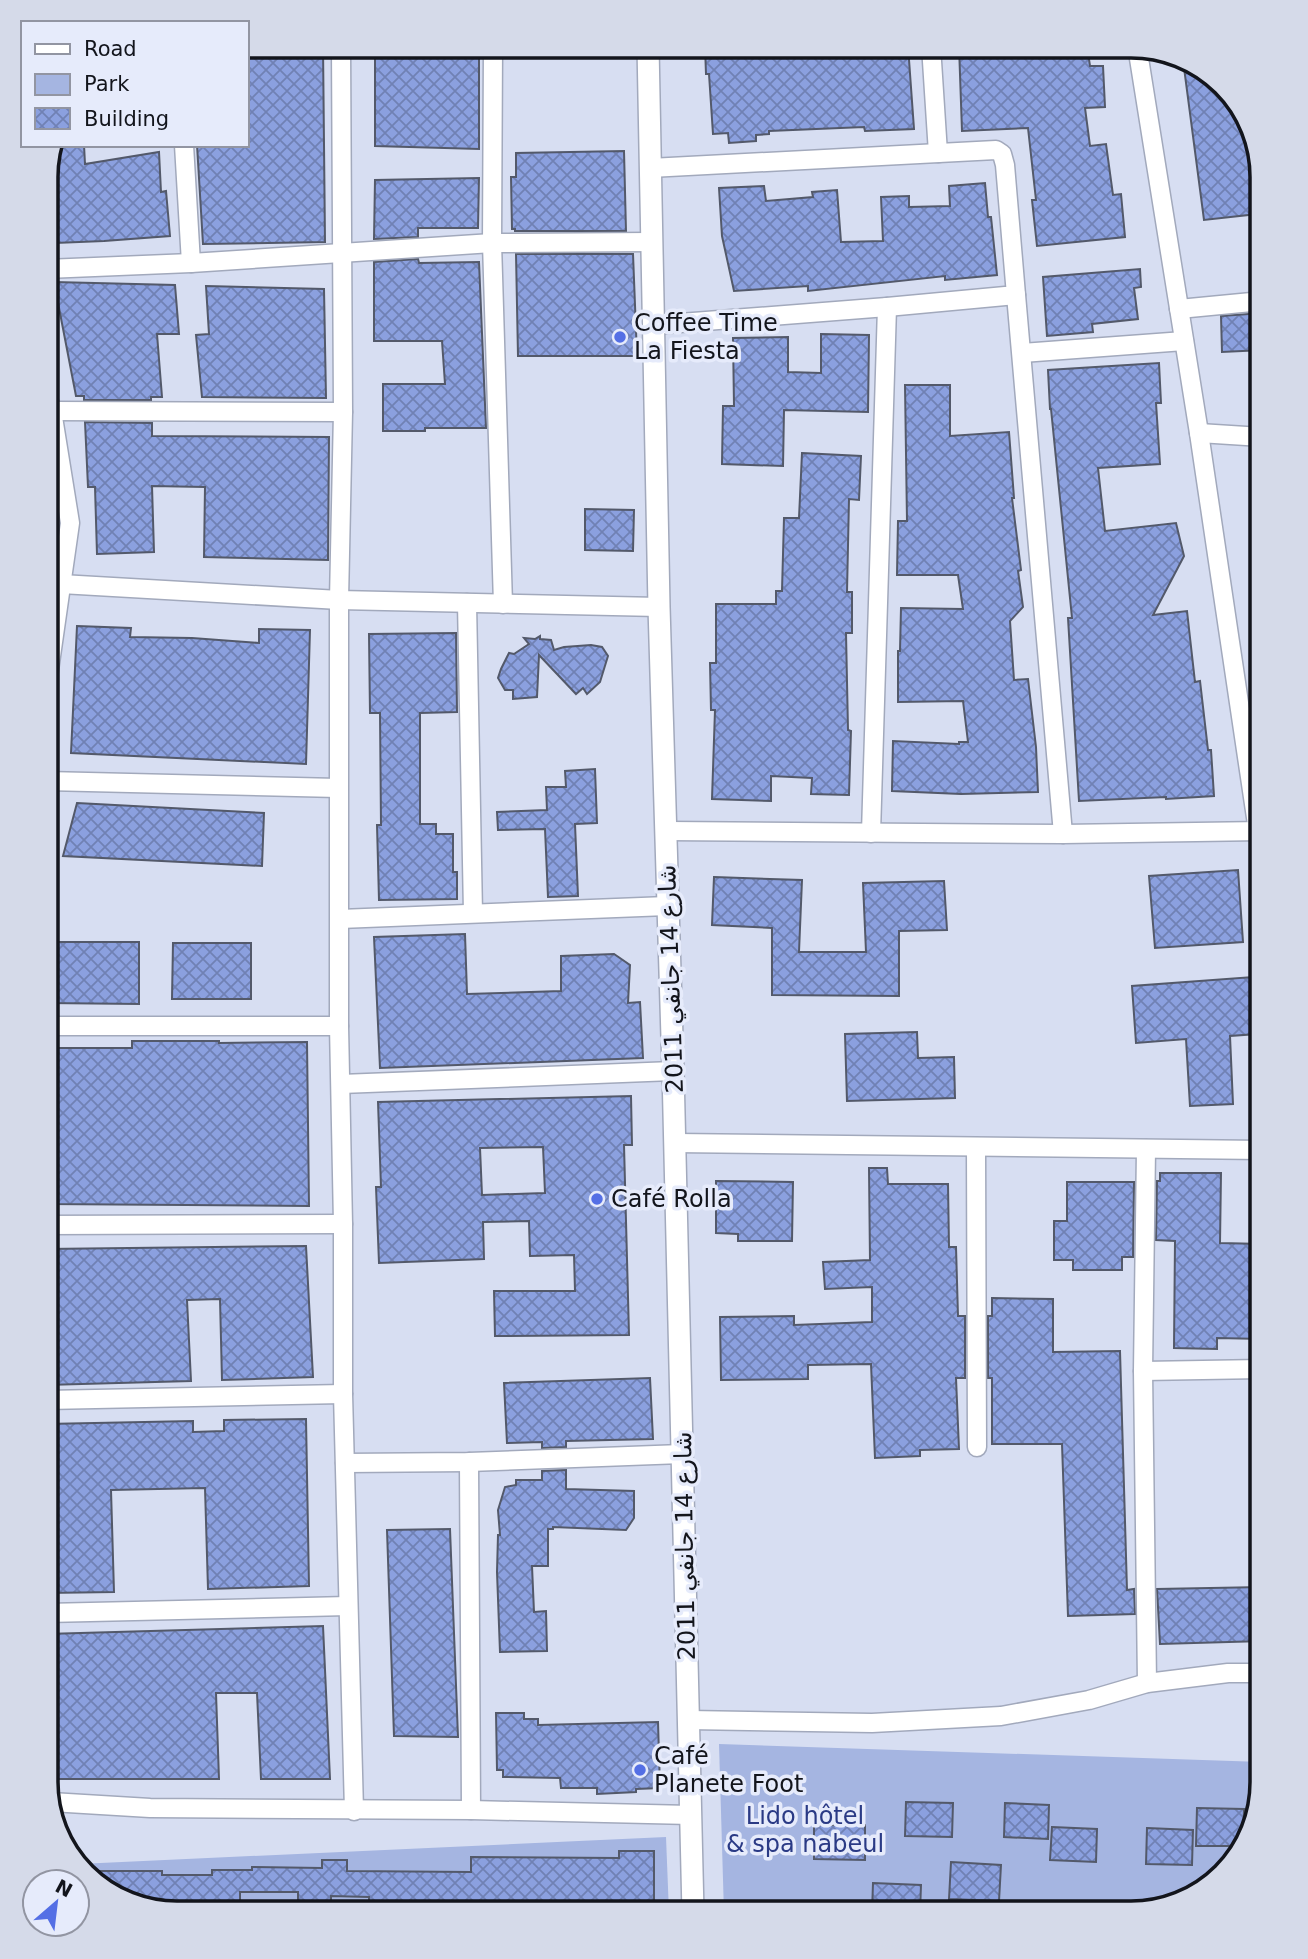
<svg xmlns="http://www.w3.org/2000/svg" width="1308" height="1959" viewBox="0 0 1308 1959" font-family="'DejaVu Sans',Vazirmatn,sans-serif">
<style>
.green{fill:#a5b5e1}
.building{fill:url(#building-cross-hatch);stroke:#53596a;stroke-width:2;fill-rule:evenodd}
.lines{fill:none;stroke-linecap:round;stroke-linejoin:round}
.minor-casing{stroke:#a2a9bc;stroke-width:21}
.tertiary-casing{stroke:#a2a9bc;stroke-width:24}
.minor{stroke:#fff;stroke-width:18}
.tertiary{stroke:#fff;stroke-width:21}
.poi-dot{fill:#546fe5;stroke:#e6ebfb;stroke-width:2.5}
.labels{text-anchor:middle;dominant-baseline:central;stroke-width:7;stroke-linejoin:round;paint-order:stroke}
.poi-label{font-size:24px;fill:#13151c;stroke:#e6ebfb;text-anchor:start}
.street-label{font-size:24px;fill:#13151c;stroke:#e6ebfb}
.park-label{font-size:24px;fill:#2a3a85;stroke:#e6ebfb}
.rim{fill:none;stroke:#13151c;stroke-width:3.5}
</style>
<defs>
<pattern id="building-cross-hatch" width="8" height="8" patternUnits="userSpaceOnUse" patternTransform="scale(1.75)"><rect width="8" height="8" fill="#8ba0df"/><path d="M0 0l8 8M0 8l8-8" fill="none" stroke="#7081b4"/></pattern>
</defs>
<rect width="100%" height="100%" fill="#d7def2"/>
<g class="green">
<polygon points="719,1744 1262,1762 1262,1782 1245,1848 1196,1896 1131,1913 724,1913"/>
<polygon points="666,1837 669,1913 169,1913 111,1896 79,1864"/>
</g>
<g class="building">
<polygon points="247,46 323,46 325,242 203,244 197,145 247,145"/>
<polygon points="375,46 479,46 479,149 375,146"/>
<polygon points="705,46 908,46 914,129 865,131 864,127 769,131 769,134 756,135 756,141 729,143 728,133 713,134 709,74 706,74"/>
<polygon points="959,46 1087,46 1090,66 1103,66 1105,107 1085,108 1090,146 1106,144 1113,195 1121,194 1125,237 1037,246 1032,200 1036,200 1028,128 962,131"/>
<polygon points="1183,60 1204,67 1245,112 1262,174 1252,175 1257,214 1204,220"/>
<polygon points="56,145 84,145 85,164 159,152 161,192 166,191 170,236 104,241 55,243 46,230 46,169"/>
<polygon points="624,151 626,231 515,231 515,229 512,229 511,177 516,177 516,153"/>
<polygon points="479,178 478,228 418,228 418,237 374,239 375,180"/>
<polygon points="985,183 988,217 991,217 997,275 945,280 945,276 808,291 808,286 734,291 722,236 719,188 764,186 766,201 813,197 812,192 837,190 841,242 883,241 881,197 909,196 909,207 950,206 949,186"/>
<polygon points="516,254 633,254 637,356 518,356"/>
<polygon points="418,259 419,263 479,262 486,428 425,428 425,431 383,431 383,384 445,384 442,341 374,341 374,262"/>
<polygon points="1140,269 1141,287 1134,288 1138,319 1092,324 1093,332 1047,336 1043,277"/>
<polygon points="54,282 175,285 179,334 157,334 162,397 151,397 151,400 84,400 84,396 76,396"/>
<polygon points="206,286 324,289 326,398 202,397 196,335 209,334"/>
<polygon points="1263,313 1263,350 1222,352 1221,316"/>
<polygon points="821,334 869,335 868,412 784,410 783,466 722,464 723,406 734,406 733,338 788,337 788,372 821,373"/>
<polygon points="1159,363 1161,403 1156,403 1160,464 1098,468 1105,531 1176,523 1184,556 1153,615 1187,611 1195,682 1200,681 1208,750 1211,750 1214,796 1166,799 1166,797 1079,801 1068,618 1072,618 1051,409 1050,409 1048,370"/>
<polygon points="905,385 950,385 950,436 1009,432 1014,498 1012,498 1021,570 1018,571 1023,607 1010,621 1014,680 1028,679 1036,747 1038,792 961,794 892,791 893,741 959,744 959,742 968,742 963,701 898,702 898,651 900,651 901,608 963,609 958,575 897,575 898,521 907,521"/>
<polygon points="85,422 152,423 152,436 329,437 328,560 204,557 205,487 152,486 154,552 97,554 95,487 88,487"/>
<polygon points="802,453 861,456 859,500 849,499 847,592 852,592 852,633 846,633 848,730 851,731 849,795 811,794 812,778 771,776 771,801 712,799 715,710 711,710 710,663 716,663 716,604 776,604 776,591 782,591 784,518 799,518"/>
<polygon points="585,509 634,510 633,551 585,550"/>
<polygon points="77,626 131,628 130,637 192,638 259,643 259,629 310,630 306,764 71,753"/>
<polygon points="456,633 457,712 420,713 420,824 436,824 436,834 453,834 453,872 457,872 457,899 379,900 377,825 381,825 380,713 370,713 369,634"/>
<polygon points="540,636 540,639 551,640 554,650 564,647 591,645 602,647 608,656 600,682 587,694 583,688 576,694 539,655 537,697 513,699 513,690 505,690 498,678 501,669 509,653 514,654 529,644 524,638 535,639"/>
<polygon points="595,769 597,823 575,824 578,896 548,897 545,829 498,830 497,812 547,810 546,787 566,787 565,771"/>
<polygon points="77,803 264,813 262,866 63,856"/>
<polygon points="1238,870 1243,942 1155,948 1149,876"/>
<polygon points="714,877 802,880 799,952 866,952 863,883 944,881 947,930 899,931 899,996 772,995 772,928 712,925"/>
<polygon points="465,934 467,994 561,991 561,956 614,954 630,965 628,1003 640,1002 643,1058 380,1068 374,937"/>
<polygon points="46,942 139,942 139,1004 46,1003"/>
<polygon points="173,943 251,943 251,999 172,999"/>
<polygon points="1253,977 1257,1034 1230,1036 1233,1104 1190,1106 1186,1039 1136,1043 1132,986"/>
<polygon points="917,1032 918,1058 954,1057 955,1098 847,1101 845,1034"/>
<polygon points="132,1041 219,1041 219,1043 307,1042 309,1206 46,1204 46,1048 132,1048"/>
<path d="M631 1096 632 1145H624L629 1335 495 1336 494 1291H575L574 1255 530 1256 529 1221 483 1222 484 1259 379 1263 376 1187H381L378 1102ZM543 1147 545 1193 482 1195 480 1148Z"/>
<polygon points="869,1168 887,1168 888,1184 948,1184 949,1247 956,1247 958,1316 965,1316 965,1378 956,1378 959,1449 920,1450 920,1456 875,1458 871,1364 808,1365 808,1379 721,1380 720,1317 794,1316 794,1325 872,1322 872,1287 825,1289 823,1262 870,1260"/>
<polygon points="1160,1173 1221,1173 1220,1243 1263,1244 1263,1339 1217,1338 1217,1349 1174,1348 1175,1241 1156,1240 1157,1181 1160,1181"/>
<polygon points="716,1181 793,1182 792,1241 738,1241 738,1234 716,1233"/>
<polygon points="1067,1182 1134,1182 1133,1257 1122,1257 1122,1270 1073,1270 1073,1260 1054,1260 1054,1221 1067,1221"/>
<polygon points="306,1246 313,1377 222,1380 220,1299 187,1300 191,1381 46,1385 46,1249"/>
<polygon points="992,1298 1053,1299 1053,1352 1120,1351 1127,1590 1134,1589 1135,1614 1068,1616 1062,1444 992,1444 992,1378 988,1378 988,1316 992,1316"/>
<polygon points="650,1378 653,1439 566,1441 566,1447 542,1448 542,1442 507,1443 504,1383"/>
<polygon points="306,1419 309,1586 208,1589 205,1488 111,1490 114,1592 46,1593 46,1424 193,1421 193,1432 224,1431 224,1420"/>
<polygon points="566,1470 566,1489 634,1491 634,1518 626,1530 553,1527 553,1529 548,1529 548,1566 532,1566 534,1612 546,1611 547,1651 500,1652 497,1572 498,1535 500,1535 498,1510 505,1487 516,1485 516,1480 542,1480 542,1471"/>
<polygon points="450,1529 458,1737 394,1736 387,1530"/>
<polygon points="1263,1587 1263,1641 1160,1644 1157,1589"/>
<polygon points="323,1626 330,1779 261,1779 257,1693 216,1693 219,1779 58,1779 57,1754 46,1755 46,1634"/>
<polygon points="496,1713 524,1713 524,1719 538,1719 538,1725 658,1722 660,1788 636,1789 636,1792 597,1794 597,1788 561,1788 560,1778 503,1777 503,1770 497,1770"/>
<polygon points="906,1802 953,1803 952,1837 905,1836"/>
<polygon points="1005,1803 1049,1805 1048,1839 1004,1837"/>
<polygon points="1197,1808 1244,1809 1243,1846 1196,1846"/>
<polygon points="814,1825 865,1825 865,1860 814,1859"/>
<polygon points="1052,1827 1097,1829 1096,1862 1050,1860"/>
<polygon points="1147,1828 1193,1830 1192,1865 1146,1864"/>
<polygon points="619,1851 654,1851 654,1913 369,1913 369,1897 331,1896 331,1913 298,1913 298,1892 240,1892 240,1913 169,1913 111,1896 86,1871 162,1871 162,1875 212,1875 212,1870 252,1870 252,1867 322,1868 322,1860 347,1860 347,1871 471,1872 471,1857 619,1858"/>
<polygon points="951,1862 1001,1865 999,1901 949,1899"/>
<polygon points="873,1883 921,1885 920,1913 872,1913"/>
</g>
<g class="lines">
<defs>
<g id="minor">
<polyline points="341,46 343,412 339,600 339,1026 343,1224 343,1394 354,1811"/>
<polyline points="493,46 492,243 503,604"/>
<polyline points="931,46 938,153"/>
<polyline points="1137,46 1199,433 1262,858"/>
<polyline points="184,145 191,263"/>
<polyline points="650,168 996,150 1002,154 1005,165 1016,295 887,307 654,325"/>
<polyline points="46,269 191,263 492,243 651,242"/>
<polyline points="1016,295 1063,834"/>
<polyline points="1179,309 1262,301"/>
<polyline points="1022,353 1184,341"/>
<polyline points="52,411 343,412"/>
<polyline points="1199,433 1262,437"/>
<polyline points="61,584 339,600 659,607"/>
<polyline points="467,603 473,913"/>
<polyline points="46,691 70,523 52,411 46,392"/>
<polyline points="46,781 338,788"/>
<polyline points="667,831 1063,834 1262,831"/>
<polyline points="871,833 887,307"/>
<polyline points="340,919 667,906"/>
<polyline points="46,1026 339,1026"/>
<polyline points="341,1084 673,1071"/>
<polyline points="675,1143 1262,1150"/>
<polyline points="976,1147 977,1447"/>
<polyline points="1146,1149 1143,1371 1147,1683"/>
<polyline points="46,1225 343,1224"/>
<polyline points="1143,1371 1262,1369"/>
<polyline points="46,1400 343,1394"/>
<polyline points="469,1462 471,1810"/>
<polyline points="345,1463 469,1462 682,1454"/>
<polyline points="46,1613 348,1606"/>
<polyline points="689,1720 872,1723 1001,1716 1089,1700 1147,1683 1228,1673 1262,1673"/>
<polyline points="51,1802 150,1808 471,1810 691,1815"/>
</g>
<polyline id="tertiary" points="648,46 659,607 673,1071 693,1913"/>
</defs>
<use href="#minor" class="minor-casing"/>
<use href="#tertiary" class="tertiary-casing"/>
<use href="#minor" class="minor"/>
<use href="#tertiary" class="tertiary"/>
</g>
<g class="poi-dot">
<circle cx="620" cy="337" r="7"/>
<circle cx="597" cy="1199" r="7"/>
<circle cx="640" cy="1770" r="7"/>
</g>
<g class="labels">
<g class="poi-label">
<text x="634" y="323">Coffee Time<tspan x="634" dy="28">La Fiesta</tspan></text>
<text x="611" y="1199">Café Rolla</text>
<text x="654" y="1756">Café<tspan x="654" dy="28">Planete Foot</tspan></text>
</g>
<g class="street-label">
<text transform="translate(671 979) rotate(-92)">شارع 14 جانفي 2011</text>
<text transform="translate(685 1546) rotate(-91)">شارع 14 جانفي 2011</text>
</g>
<g class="park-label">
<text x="805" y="1816">Lido hôtel<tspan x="805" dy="28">&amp; spa nabeul</tspan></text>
</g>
</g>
<path d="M0 0H1308V1959H0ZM177 58H1131A119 119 0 0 1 1250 177V1782A119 119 0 0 1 1131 1901H177A119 119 0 0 1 58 1782V177A119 119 0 0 1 177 58Z" fill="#d5dae9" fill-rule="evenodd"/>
<path class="rim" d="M177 58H1131A119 119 0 0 1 1250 177V1782A119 119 0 0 1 1131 1901H177A119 119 0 0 1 58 1782V177A119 119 0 0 1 177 58Z"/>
<rect x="21" y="21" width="228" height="126" fill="#e6ebfb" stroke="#9295a2" stroke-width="2"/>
<rect x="35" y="44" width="35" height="10" fill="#ffffff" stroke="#9295a2" stroke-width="2"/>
<text x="84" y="56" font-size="21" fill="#13151c">Road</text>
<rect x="35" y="74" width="35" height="21" fill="#a5b5e1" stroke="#9295a2" stroke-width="2"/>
<text x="84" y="91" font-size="21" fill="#13151c">Park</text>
<rect x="35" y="108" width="35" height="21" fill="url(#building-cross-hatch)" stroke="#9295a2" stroke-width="2"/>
<text x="84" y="126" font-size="21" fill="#13151c">Building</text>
<g transform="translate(56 1903) rotate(28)"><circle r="33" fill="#e6ebfb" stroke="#9295a2" stroke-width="2"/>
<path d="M0-5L12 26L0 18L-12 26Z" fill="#546fe5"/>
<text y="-10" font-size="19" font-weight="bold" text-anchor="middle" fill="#13151c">N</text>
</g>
</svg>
